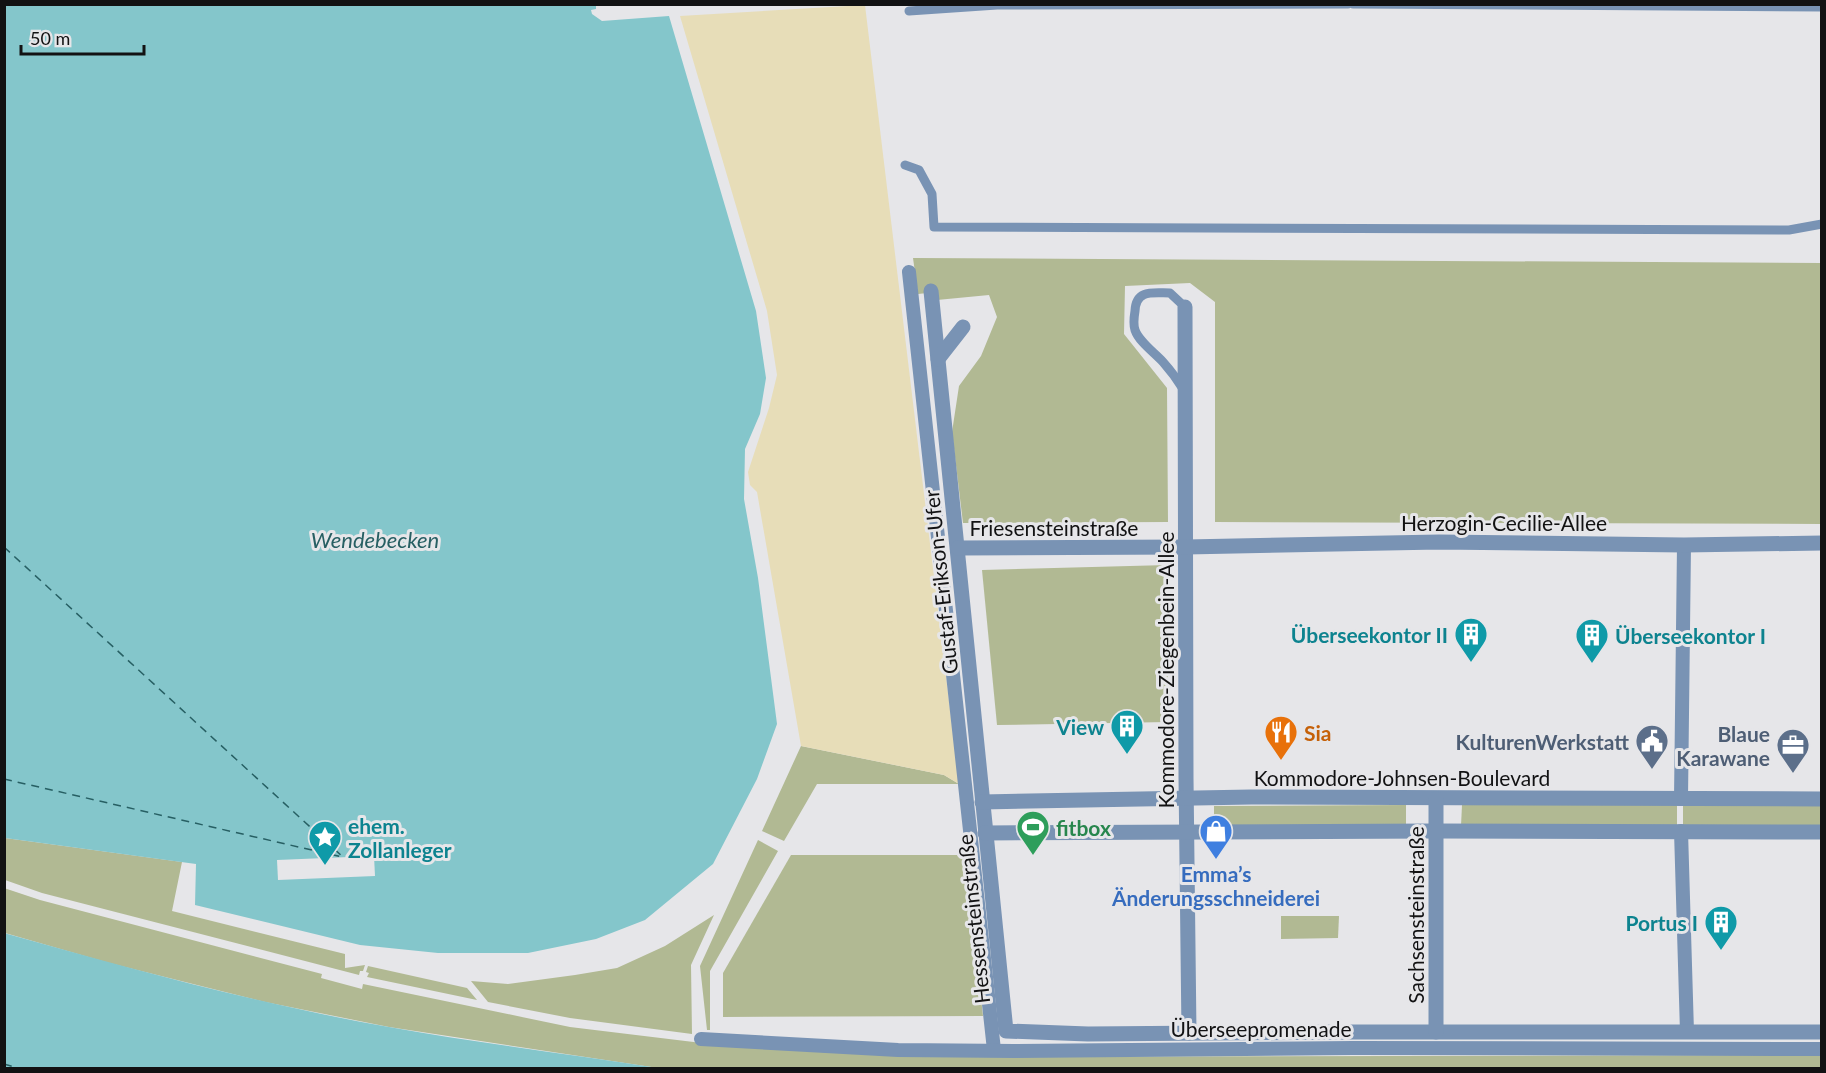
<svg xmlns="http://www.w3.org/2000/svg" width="1826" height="1073" viewBox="0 0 1826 1073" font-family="Lato,sans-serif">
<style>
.green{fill:#b1b993}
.sand{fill:#e7ddb8}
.water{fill:#84c6cb}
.pier{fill:#e6e6e9}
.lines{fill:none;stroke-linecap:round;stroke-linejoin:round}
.ferry{stroke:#275f63;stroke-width:1.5;stroke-dasharray:8 6;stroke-linecap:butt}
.service{stroke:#7993b4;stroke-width:9}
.pedestrian{stroke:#7993b4;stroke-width:14}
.minor{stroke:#7993b4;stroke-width:15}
.labels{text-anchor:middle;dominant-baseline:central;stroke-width:6;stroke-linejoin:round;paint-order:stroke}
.street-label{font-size:21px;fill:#121213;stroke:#e6e6e9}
.culture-label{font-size:21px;font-weight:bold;fill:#0d838f;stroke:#e6e6e9;text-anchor:end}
.food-label{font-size:21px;font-weight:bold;fill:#c56008;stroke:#e6e6e9;text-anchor:start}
.service-label{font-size:21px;font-weight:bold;fill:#4e5e75;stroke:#e6e6e9;text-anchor:end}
.leisure-label{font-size:21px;font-weight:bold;fill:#27864d;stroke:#e6e6e9;text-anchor:start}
.shop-label{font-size:21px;font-weight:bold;fill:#366cbe;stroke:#e6e6e9}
.water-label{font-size:22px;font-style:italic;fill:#275f63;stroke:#e6e6e9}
</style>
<rect width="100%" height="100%" fill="#e6e6e9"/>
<g class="green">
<polygon points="913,258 1821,263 1821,524 1215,522 1215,302 1190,283 1125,286 1124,334 1167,388 1168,522 963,523 952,432 959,386 981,356 997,317 989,295 937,300 937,292 918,294"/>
<polygon points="1168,565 1168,722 997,725 982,570"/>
<polygon points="801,746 944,775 959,784 817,784 784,841 762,831"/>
<polygon points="1406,805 1406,825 1214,826 1214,806"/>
<polygon points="1462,805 1677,805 1677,826 1461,826"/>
<rect x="1683" y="805" width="138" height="21"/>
<polygon points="5,838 182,862 172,911 345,954 345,968 365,965 363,971 360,971 359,975 42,893 5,880"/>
<polygon points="758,840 778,851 710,971 710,1030 707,1030 700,966"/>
<polygon points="791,855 965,855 983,1016 723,1017 723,973"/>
<polygon points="4,888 40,900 322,974 321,978 362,989 363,984 570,1027 710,1044 924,1057 1821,1055 1821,1068 658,1068 389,1027 265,1002 109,963 5,933"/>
<polygon points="714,915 691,965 692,1034 570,1018 488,1002 471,981 508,984 575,975 617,968 665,946"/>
<polygon points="1281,916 1339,916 1338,938 1281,939"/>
<polygon points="368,966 467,988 477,1000 367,977 369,973 366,972"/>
</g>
<polygon class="sand" points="865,5 959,784 944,775 801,746 757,492 750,485 748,472 769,408 777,375 767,311 680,16"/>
<g class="water">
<polygon points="596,4 596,9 591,10 592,14 602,21 669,16 756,311 766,378 760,414 745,449 744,499 758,578 777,724 757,779 713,864 645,920 596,939 528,953 438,953 360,945 195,905 196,864 5,838 5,5"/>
<path d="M4 933C131 969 259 1004 389 1027 478 1043 568 1054 658 1068H686H5Z"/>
</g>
<polygon class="pier" points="374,856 375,876 278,880 277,860"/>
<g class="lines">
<g class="ferry">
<polyline points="4,547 343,857"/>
<polyline points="4,779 342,857"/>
<polyline points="4,1064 18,1068"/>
</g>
<g class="service">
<polyline points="1353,4 1822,7"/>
<polyline points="909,11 997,5 1348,4"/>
<polyline points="905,165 919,170 932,194 934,227 1789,230 1822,224"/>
<path d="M1183 389C1177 379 1171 371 1163 362 1155 353 1139 342 1135 330 1133 324 1134 317 1135 311 1136 289 1153 293 1170 293L1185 307"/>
</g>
<g class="pedestrian">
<polyline points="909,272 994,1050"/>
<polyline points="1681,799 1684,545"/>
<polyline points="1681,831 1687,1032"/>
<polyline points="701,1039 898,1050 1014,1051 1353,1048 1822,1049"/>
</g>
<g class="minor">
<polyline points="931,291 1006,1031 1088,1034 1353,1032 1822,1032"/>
<polyline points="1185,307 1186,778 1189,1033"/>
<polyline points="938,359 963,327"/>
<polyline points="958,548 1186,547 1439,542 1684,545 1822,543"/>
<polyline points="982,802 1251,797 1822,799"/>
<polyline points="985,833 1436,831 1822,832"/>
<polyline points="1436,1032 1436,799"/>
</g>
</g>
<defs>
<symbol id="building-pin" viewBox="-11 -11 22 30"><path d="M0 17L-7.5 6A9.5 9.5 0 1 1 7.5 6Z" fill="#0f9aa8" stroke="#e6e6e9"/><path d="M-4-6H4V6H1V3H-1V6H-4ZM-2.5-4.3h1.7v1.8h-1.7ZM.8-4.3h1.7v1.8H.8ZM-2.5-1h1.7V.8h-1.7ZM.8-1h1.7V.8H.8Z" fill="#fff"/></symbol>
<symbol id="restaurant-pin" viewBox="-11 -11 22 30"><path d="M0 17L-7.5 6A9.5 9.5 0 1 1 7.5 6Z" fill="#e8710a" stroke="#e6e6e9"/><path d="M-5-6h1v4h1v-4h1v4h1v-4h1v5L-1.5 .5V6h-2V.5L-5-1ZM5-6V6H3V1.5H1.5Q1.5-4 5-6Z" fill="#fff"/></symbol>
<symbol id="civic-pin" viewBox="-11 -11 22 30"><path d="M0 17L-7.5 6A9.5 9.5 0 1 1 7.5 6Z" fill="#5c6f8a" stroke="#e6e6e9"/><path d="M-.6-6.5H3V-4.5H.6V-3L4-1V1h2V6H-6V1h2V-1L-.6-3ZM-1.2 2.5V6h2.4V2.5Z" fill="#fff"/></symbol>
<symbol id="office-pin" viewBox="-11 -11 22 30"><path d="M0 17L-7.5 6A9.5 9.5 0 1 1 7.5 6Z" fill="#5c6f8a" stroke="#e6e6e9"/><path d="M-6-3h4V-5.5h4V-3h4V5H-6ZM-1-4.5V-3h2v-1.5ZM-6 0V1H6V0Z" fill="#fff"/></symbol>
<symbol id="stadium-pin" viewBox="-11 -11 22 30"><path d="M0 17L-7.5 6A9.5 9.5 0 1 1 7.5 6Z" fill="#2e9e5b" stroke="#e6e6e9"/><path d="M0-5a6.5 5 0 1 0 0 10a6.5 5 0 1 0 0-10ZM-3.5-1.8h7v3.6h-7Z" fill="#fff"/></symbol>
<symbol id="shop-pin" viewBox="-11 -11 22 30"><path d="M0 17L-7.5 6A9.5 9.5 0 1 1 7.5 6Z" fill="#3f7fe0" stroke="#e6e6e9"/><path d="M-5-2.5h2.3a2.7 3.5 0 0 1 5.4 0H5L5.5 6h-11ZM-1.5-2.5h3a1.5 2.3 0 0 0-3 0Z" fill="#fff"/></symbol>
<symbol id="sight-pin" viewBox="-11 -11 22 30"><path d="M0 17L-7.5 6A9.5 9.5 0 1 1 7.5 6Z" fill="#0f9aa8" stroke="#e6e6e9"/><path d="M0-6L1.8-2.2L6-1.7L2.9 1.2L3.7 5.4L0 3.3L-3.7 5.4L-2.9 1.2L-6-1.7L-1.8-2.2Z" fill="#fff"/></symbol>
</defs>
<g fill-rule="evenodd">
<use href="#building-pin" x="1452" y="615" width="38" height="52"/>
<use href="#building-pin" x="1573" y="616" width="38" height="52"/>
<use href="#building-pin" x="1108" y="707" width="38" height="52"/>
<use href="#restaurant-pin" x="1262" y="713" width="38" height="52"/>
<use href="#civic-pin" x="1633" y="722" width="38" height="52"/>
<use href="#office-pin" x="1774" y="726" width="38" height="52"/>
<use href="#stadium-pin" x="1014" y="808" width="38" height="52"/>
<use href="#shop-pin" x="1197" y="812" width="38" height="52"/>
<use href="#sight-pin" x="306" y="818" width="38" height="52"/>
<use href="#building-pin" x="1702" y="903" width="38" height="52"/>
</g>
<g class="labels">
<g class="street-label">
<text x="1504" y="522">Herzogin-Cecilie-Allee</text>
<text x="1054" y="527">Friesensteinstraße</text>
<text transform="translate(940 582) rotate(-96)">Gustaf-Erikson-Ufer</text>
<text transform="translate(1165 670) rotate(-90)">Kommodore-Ziegenbein-Allee</text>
<text x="1402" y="777">Kommodore-Johnsen-Boulevard</text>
<text transform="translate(1415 915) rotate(-90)">Sachsensteinstraße</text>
<text transform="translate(973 919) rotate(-96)">Hessensteinstraße</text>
<text x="1261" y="1028">Überseepromenade</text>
</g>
<g class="culture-label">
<text x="1448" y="634">Überseekontor II</text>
<text x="1615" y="635" text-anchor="start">Überseekontor I</text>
<text x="1104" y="726">View</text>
<text x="348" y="825" text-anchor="start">ehem.<tspan x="348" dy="24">Zollanleger</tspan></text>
<text x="1698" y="922">Portus I</text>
</g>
<g class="food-label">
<text x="1304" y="732">Sia</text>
</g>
<g class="service-label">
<text x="1770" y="733">Blaue<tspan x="1770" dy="24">Karawane</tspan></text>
<text x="1629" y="741">KulturenWerkstatt</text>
</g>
<g class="leisure-label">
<text x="1056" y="827">fitbox</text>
</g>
<g class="shop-label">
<text x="1216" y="873">Emma’s<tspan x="1216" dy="24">Änderungsschneiderei</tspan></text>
</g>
<g class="water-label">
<text x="375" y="539">Wendebecken</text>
</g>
</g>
<rect width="1826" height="1073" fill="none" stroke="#121213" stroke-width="12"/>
<path d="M21 45v9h123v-9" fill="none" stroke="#121213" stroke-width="3"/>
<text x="30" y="45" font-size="18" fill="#121213" stroke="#e6e6e9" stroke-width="4.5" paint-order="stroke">50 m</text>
</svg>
